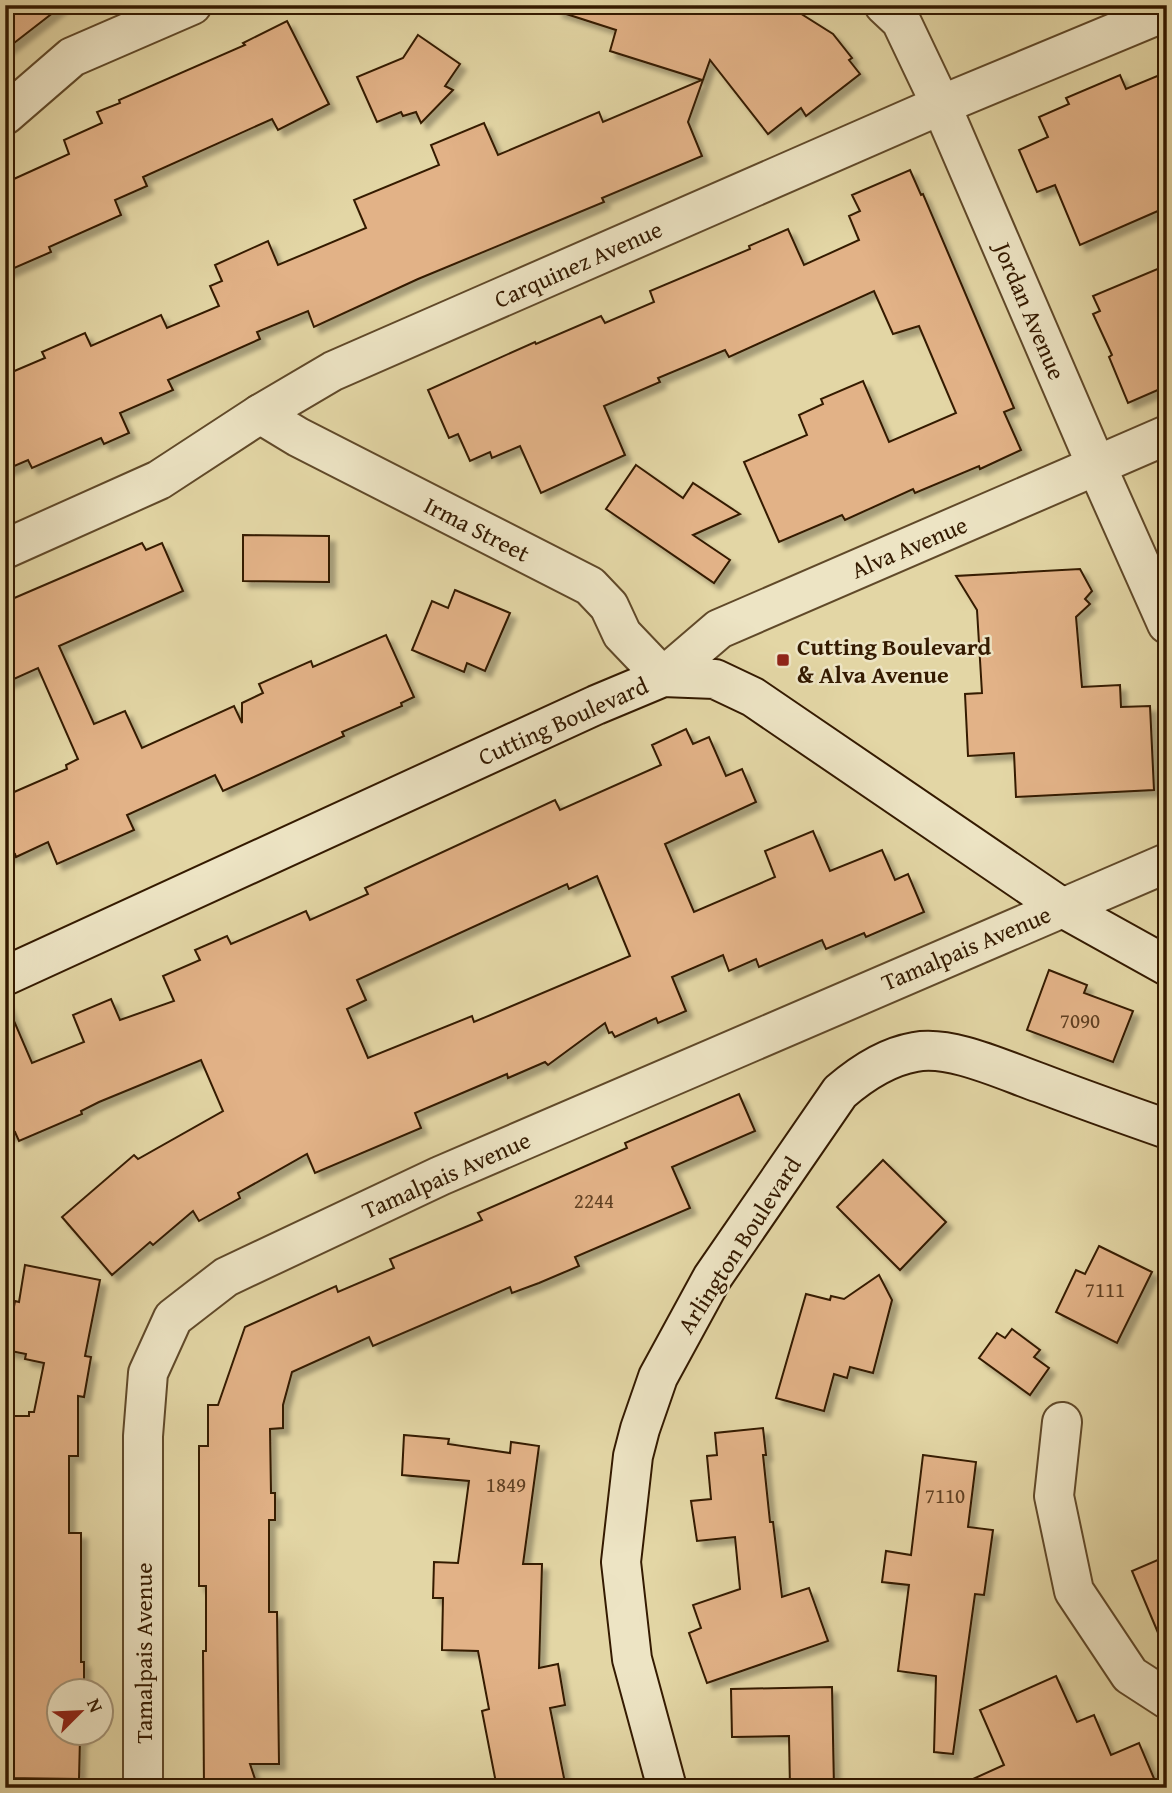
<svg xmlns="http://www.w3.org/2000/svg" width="1172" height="1793" viewBox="0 0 1172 1793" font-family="'Gentium Book Plus',serif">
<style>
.building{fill:#e2b287;stroke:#341a00;stroke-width:2;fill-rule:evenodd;filter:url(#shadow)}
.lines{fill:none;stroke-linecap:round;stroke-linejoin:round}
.street-casing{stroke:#604929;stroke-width:42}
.secondary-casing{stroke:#341a00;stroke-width:42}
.street{stroke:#ede4c4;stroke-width:38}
.secondary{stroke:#ede4c4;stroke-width:38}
.poi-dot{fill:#8f2418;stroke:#ede4c4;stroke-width:2.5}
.labels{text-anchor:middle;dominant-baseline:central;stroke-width:5;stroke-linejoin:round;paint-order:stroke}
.number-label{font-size:21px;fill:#604022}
.street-label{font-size:24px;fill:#341a00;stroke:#ede4c4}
.poi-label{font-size:24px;font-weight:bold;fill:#341a00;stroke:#ede4c4;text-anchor:start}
</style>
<defs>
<filter id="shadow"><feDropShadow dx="6" dy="6" stdDeviation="2" flood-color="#0004"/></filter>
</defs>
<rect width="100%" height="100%" fill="#e3d6a5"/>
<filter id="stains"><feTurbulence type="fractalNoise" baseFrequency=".00286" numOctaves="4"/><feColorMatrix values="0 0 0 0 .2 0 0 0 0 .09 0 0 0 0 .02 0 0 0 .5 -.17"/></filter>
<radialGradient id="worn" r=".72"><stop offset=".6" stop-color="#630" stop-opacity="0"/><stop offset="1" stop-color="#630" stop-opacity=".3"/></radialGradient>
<g class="building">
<polygon points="5,5 63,5 5,50"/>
<polygon points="558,5 787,5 833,34 852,58 849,60 860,74 806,116 801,108 768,134 710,60 688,122 702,156 602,198 604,202 418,279 314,327 308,311 257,332 260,339 168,380 173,390 120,413 129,433 104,444 101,438 32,468 28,460 5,470 5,375 45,358 42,352 85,333 91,346 161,315 167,328 219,306 210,286 222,281 215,265 268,241 278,265 366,228 354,200 439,165 431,145 484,123 498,155 599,112 603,122 702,80 610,51 616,30 557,11"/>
<polygon points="287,21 329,104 278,130 272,119 143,177 147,186 115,200 121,215 49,247 51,252 5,272 5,183 69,154 64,140 102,123 97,112 120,103 119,100 245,45 243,43"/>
<polygon points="418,35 460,64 445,86 453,90 421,123 416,112 403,116 401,112 377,122 357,77 403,58"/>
<polygon points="1167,72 1167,207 1080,245 1055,185 1037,192 1019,150 1048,137 1039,117 1069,104 1066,98 1120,75 1126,89"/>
<polygon points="910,170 921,195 923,194 1014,408 1004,412 1021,450 980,469 979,466 915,493 913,489 845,520 842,515 779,542 744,462 807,435 799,415 823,404 821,399 863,381 889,442 956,413 919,326 893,334 874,291 729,357 725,350 658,378 660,382 604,406 625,455 541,493 520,446 492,458 490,452 470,461 458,434 449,438 428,390 535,342 536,344 601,316 605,323 654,302 650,291 750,249 749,246 788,229 804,265 859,240 849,216 860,211 852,195"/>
<polygon points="1167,265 1167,386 1128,403 1109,357 1112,355 1093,314 1100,311 1093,296"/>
<polygon points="636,465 683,498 693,483 740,514 693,535 730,560 714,583 606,509"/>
<polygon points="243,535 329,536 329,582 243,581"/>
<polygon points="142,543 146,550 162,543 183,591 59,646 94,724 125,711 142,748 234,706 242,723 242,703 263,693 259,684 311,661 313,667 386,635 414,697 401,703 402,706 342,732 344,736 223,791 215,775 127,815 134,830 57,864 48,842 16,857 15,854 5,858 5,796 67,769 66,765 78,759 38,668 5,683 5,602"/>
<polygon points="1080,569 1092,591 1085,599 1090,604 1076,617 1082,687 1120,685 1121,707 1150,706 1154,790 1016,797 1014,753 968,756 965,694 982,693 977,610 956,576"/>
<polygon points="455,590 510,613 485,671 467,663 464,672 412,650 432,601 448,608"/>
<path d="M686 729 693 744 709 737 726 776 742 769 756 802 665 844 694 912 775 877 765 851 813 831 830 871 882 850 895 880 908 874 924 912 866 937 864 933 826 949 822 940 759 967 756 959 729 971 723 955 672 977 686 1011 658 1023 656 1018 615 1037 612 1032 609 1033 605 1023 548 1065 545 1062 508 1078 507 1074 415 1113 421 1128 315 1173 307 1154 238 1193 240 1198 199 1221 193 1211 153 1245 150 1242 112 1275 62 1217 134 1155 138 1159 223 1111 201 1060 99 1102 81 1111 82 1114 19 1141 15 1132 5 1136V1000L32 1063 84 1042 73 1015 111 999 120 1020 174 1001 163 976 200 960 195 950 227 936 231 944 306 911 310 920 368 894 365 888 555 800 560 810 661 765 652 745ZM597 876 630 956 474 1022 472 1016 368 1058 347 1009 366 1000 357 980 567 884 569 889Z"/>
<polygon points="1049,970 1087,985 1084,993 1133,1011 1113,1062 1027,1030"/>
<polygon points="739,1094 755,1131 672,1167 690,1208 575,1257 579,1266 539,1283 512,1293 510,1287 373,1346 369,1337 292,1372 283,1405 283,1428 270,1429 271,1493 275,1493 275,1520 269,1520 269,1612 277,1612 279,1764 250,1764 258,1788 204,1788 203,1651 206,1651 206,1586 199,1586 199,1446 208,1446 208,1405 218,1405 245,1327 336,1286 338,1292 394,1268 390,1259 482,1220 478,1213 627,1148 625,1143"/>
<polygon points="883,1160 946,1222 900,1270 837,1207"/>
<polygon points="1099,1246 1152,1272 1117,1343 1056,1312 1076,1270 1085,1274"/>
<polygon points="25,1265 100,1280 85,1356 91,1357 84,1397 78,1396 78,1456 69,1456 69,1533 81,1533 81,1662 84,1662 84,1691 60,1691 60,1733 84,1733 84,1738 80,1738 79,1779 5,1778 5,1416 29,1416 29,1412 34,1412 44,1363 25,1359 26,1354 6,1350 15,1301 19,1302"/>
<polygon points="879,1275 892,1300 873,1373 850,1367 847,1378 834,1374 824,1411 776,1398 806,1294 830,1300 831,1296 844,1299"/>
<polygon points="1012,1329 1040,1350 1034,1357 1049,1368 1030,1395 979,1358 997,1333 1005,1338"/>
<polygon points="763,1428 766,1455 763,1455 770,1522 773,1522 782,1597 809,1588 828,1641 707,1683 689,1633 701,1628 693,1605 740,1589 735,1537 697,1541 691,1501 711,1499 707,1456 717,1455 715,1433"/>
<polygon points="404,1435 449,1439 448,1444 510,1453 511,1442 539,1446 523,1564 542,1564 539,1668 558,1664 565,1705 550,1708 566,1788 497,1788 482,1711 489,1709 478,1651 442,1650 443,1598 433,1598 434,1562 458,1563 469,1481 402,1475"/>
<polygon points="923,1455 976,1462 968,1527 993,1530 984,1595 975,1594 953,1754 934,1752 936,1676 898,1671 909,1585 882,1582 886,1551 911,1555"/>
<polygon points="1167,1556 1167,1654 1132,1571"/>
<polygon points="1056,1676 1077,1722 1094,1715 1111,1755 1139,1743 1158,1788 953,1788 1004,1765 980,1710"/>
<polygon points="832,1687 834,1788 790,1788 789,1736 732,1737 731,1689"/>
</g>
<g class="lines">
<defs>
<g id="street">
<polyline points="884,5 901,21 941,105 1097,467 1167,624"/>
<polyline points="5,115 72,57 192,5"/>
<polyline points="260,414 298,437 590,586 609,606 622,634 663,677 719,629 1167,435"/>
<polyline points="5,549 159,480 260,414 333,371 941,105 1167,11"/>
<polyline points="1062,1422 1054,1496 1074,1591 1130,1675 1167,1699"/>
<polyline points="143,1788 143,1436 148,1373 173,1318 226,1277 440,1176 1167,863"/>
</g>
<g id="secondary">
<polyline points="5,976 596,705 663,677 715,679 753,697 1061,907 1167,966"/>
<path d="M667 1788 632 1659 621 1562 633 1456 640 1429 658 1377 712 1278 840 1092C862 1073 886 1057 915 1052 952 1045 1005 1071 1040 1083 1082 1099 1124 1114 1167 1129"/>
</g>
</defs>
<use href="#street" class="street-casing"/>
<use href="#secondary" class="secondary-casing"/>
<use href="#street" class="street"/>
<use href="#secondary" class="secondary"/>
</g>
<rect class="poi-dot" x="776" y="653" width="14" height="14" rx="3.5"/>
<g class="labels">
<g class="number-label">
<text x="1080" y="1020">7090</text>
<text x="594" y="1200">2244</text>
<text x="1105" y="1289">7111</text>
<text x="506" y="1484">1849</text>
<text x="945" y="1495">7110</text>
</g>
<g class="street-label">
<text transform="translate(578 264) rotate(-24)">Carquinez Avenue</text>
<text transform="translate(1030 311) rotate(67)">Jordan Avenue</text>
<text transform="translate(477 529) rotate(27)">Irma Street</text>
<text transform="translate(909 547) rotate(-23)">Alva Avenue</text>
<text transform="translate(563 721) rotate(-24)">Cutting Boulevard</text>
<text transform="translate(966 948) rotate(-23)">Tamalpais Avenue</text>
<text transform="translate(446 1175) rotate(-24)">Tamalpais Avenue</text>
<text transform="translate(739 1245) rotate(-57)">Arlington Boulevard</text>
<text transform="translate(143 1653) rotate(-90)">Tamalpais Avenue</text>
</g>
<g class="poi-label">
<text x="797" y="646">Cutting Boulevard<tspan x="797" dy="28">&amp; Alva Avenue</tspan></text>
</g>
</g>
<rect width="1172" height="1793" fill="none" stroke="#e3d6a5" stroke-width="28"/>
<rect x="7" y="7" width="1158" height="1779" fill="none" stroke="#341a00" stroke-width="3.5"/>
<rect x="14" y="14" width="1144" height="1765" fill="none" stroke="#341a00" stroke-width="2"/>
<g transform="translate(80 1712) rotate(66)"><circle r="33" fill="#ede4c4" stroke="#a39376" stroke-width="2"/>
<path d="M0-5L12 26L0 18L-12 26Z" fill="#8f2418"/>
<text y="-10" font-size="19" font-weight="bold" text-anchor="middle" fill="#341a00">N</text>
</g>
<rect width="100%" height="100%" filter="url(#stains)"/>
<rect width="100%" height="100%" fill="url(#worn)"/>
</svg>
